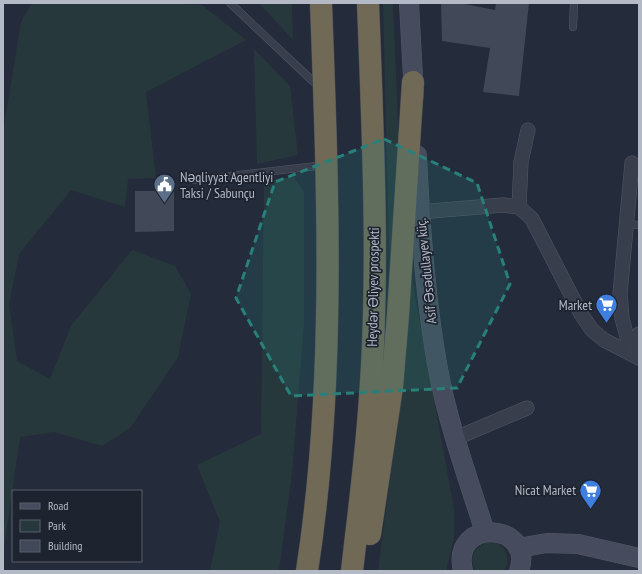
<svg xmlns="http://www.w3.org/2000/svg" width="642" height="574" viewBox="0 0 642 574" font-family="'PT Sans Narrow',sans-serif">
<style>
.green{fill:#27383c}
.building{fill:#414959}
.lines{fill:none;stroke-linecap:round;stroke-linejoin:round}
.lane-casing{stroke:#535966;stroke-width:8}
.street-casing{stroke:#535966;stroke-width:15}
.secondary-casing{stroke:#535966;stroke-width:20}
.highway-casing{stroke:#404653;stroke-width:23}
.lane{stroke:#383e4b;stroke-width:7}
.street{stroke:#383e4b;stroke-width:14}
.secondary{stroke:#464c5d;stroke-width:19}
.highway{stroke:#706956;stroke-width:22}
.marked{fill:#28807b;fill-opacity:0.2;stroke:#28807b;stroke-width:3;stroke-dasharray:8 5;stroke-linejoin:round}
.labels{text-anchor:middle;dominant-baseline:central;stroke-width:3.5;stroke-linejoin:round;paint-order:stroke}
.poi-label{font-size:14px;fill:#b4b9c6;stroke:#1d232f;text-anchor:end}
.street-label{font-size:14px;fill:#b4b9c6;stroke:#1d232f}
</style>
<rect width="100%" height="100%" fill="#242b3a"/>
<g class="green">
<polygon points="32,3 157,3 202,5 246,40 146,92 156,178 128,179 125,207 71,190 19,254 9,304 17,361 50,379 71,326 132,250 175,266 191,294 178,357 130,428 102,446 54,432 20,437 3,556 3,132 21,22"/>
<polygon points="259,3 292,3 293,40"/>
<polygon points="383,3 393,3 399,150 390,287"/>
<polygon points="254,49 290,86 298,155 257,164"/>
<polygon points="294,177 304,192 304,323 292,473 279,571 210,571 220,522 197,465 261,434 264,181"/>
<polygon points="412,279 454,509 454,537 446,571 378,571 391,470"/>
<path d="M489 542C505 543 512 557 504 571H476C467 559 475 545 489 542Z"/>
</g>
<g class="building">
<polygon points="441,3 460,3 495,10 496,3 529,3 519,96 483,92 490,48 442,41"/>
<polygon points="135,191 174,191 174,231 135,232"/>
</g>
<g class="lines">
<defs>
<g id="lane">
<polyline points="230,3 319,87"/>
<polyline points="573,27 574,3"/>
<polyline points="195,180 325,165"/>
<polyline points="626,224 639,225"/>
</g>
<g id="street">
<polyline points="519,207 521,162 528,130"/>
<polyline points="419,212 503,205 519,207 532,219 581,314 592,330 604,340 639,358"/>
<polyline points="631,353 622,318 620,294 632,163"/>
<polyline points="631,353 639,334"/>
<polyline points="456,438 527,408"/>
</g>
<g id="secondary">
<polyline points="409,3 414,96"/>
<path d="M417 155C420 226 425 298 438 369 448 424 468 478 485 532"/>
<polyline points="518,548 547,543 578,544 639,558"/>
<path d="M463 571C450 516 536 523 519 571"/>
</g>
<g id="highway">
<polyline points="370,534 392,387 398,315 413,82"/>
<path d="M307 571C336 383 328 192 321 3"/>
<path d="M352 571C358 518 365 465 369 411 380 276 373 139 368 3"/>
</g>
</defs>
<use href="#lane" class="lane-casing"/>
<use href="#street" class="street-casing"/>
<use href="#secondary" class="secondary-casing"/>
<use href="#highway" class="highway-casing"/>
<use href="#lane" class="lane"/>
<use href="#street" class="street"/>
<use href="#secondary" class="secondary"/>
<use href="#highway" class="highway"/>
</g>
<path class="marked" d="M384 139 477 183 510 284 457 388 291 396 236 298 275 182Z"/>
<defs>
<symbol id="civic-pin" viewBox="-11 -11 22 30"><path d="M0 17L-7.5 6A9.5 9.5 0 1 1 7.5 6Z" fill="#5c6f8a" stroke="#1d232f"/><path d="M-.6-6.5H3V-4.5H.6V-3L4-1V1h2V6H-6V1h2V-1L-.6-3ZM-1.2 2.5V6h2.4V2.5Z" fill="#fff"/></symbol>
<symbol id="supermarket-pin" viewBox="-11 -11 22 30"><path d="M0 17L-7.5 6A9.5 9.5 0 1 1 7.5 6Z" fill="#3f7fe0" stroke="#1d232f"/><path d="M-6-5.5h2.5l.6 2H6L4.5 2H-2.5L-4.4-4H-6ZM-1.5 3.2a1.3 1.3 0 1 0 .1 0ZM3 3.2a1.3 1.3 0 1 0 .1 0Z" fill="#fff"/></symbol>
</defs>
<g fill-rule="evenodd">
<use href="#civic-pin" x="152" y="172" width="25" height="34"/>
<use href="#supermarket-pin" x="594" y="292" width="25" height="34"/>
<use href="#supermarket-pin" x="578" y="478" width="25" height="34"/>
</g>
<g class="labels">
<g class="poi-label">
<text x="180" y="177" text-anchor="start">Nəqliyyat Agentliyi<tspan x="180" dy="16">Taksi / Sabunçu</tspan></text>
<text x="592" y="305">Market</text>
<text x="576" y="490">Nicat Market</text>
</g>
<g class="street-label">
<text transform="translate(426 271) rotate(-96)">Asif Əsədullayev küç.</text>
<text transform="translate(373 287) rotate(-89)">Heydər Əliyev prospekti</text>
</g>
</g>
<rect width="642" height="574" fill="none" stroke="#b4b9c6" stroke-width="8"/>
<rect x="12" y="490" width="130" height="72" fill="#1d232f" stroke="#595f6b"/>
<rect x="20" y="503" width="20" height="6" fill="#464c5d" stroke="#595f6b"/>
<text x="48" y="510" font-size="12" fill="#b4b9c6">Road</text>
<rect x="20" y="520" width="20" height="12" fill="#27383c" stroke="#595f6b"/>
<text x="48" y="530" font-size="12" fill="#b4b9c6">Park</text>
<rect x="20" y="540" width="20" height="12" fill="#414959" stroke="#595f6b"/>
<text x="48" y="550" font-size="12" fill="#b4b9c6">Building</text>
</svg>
